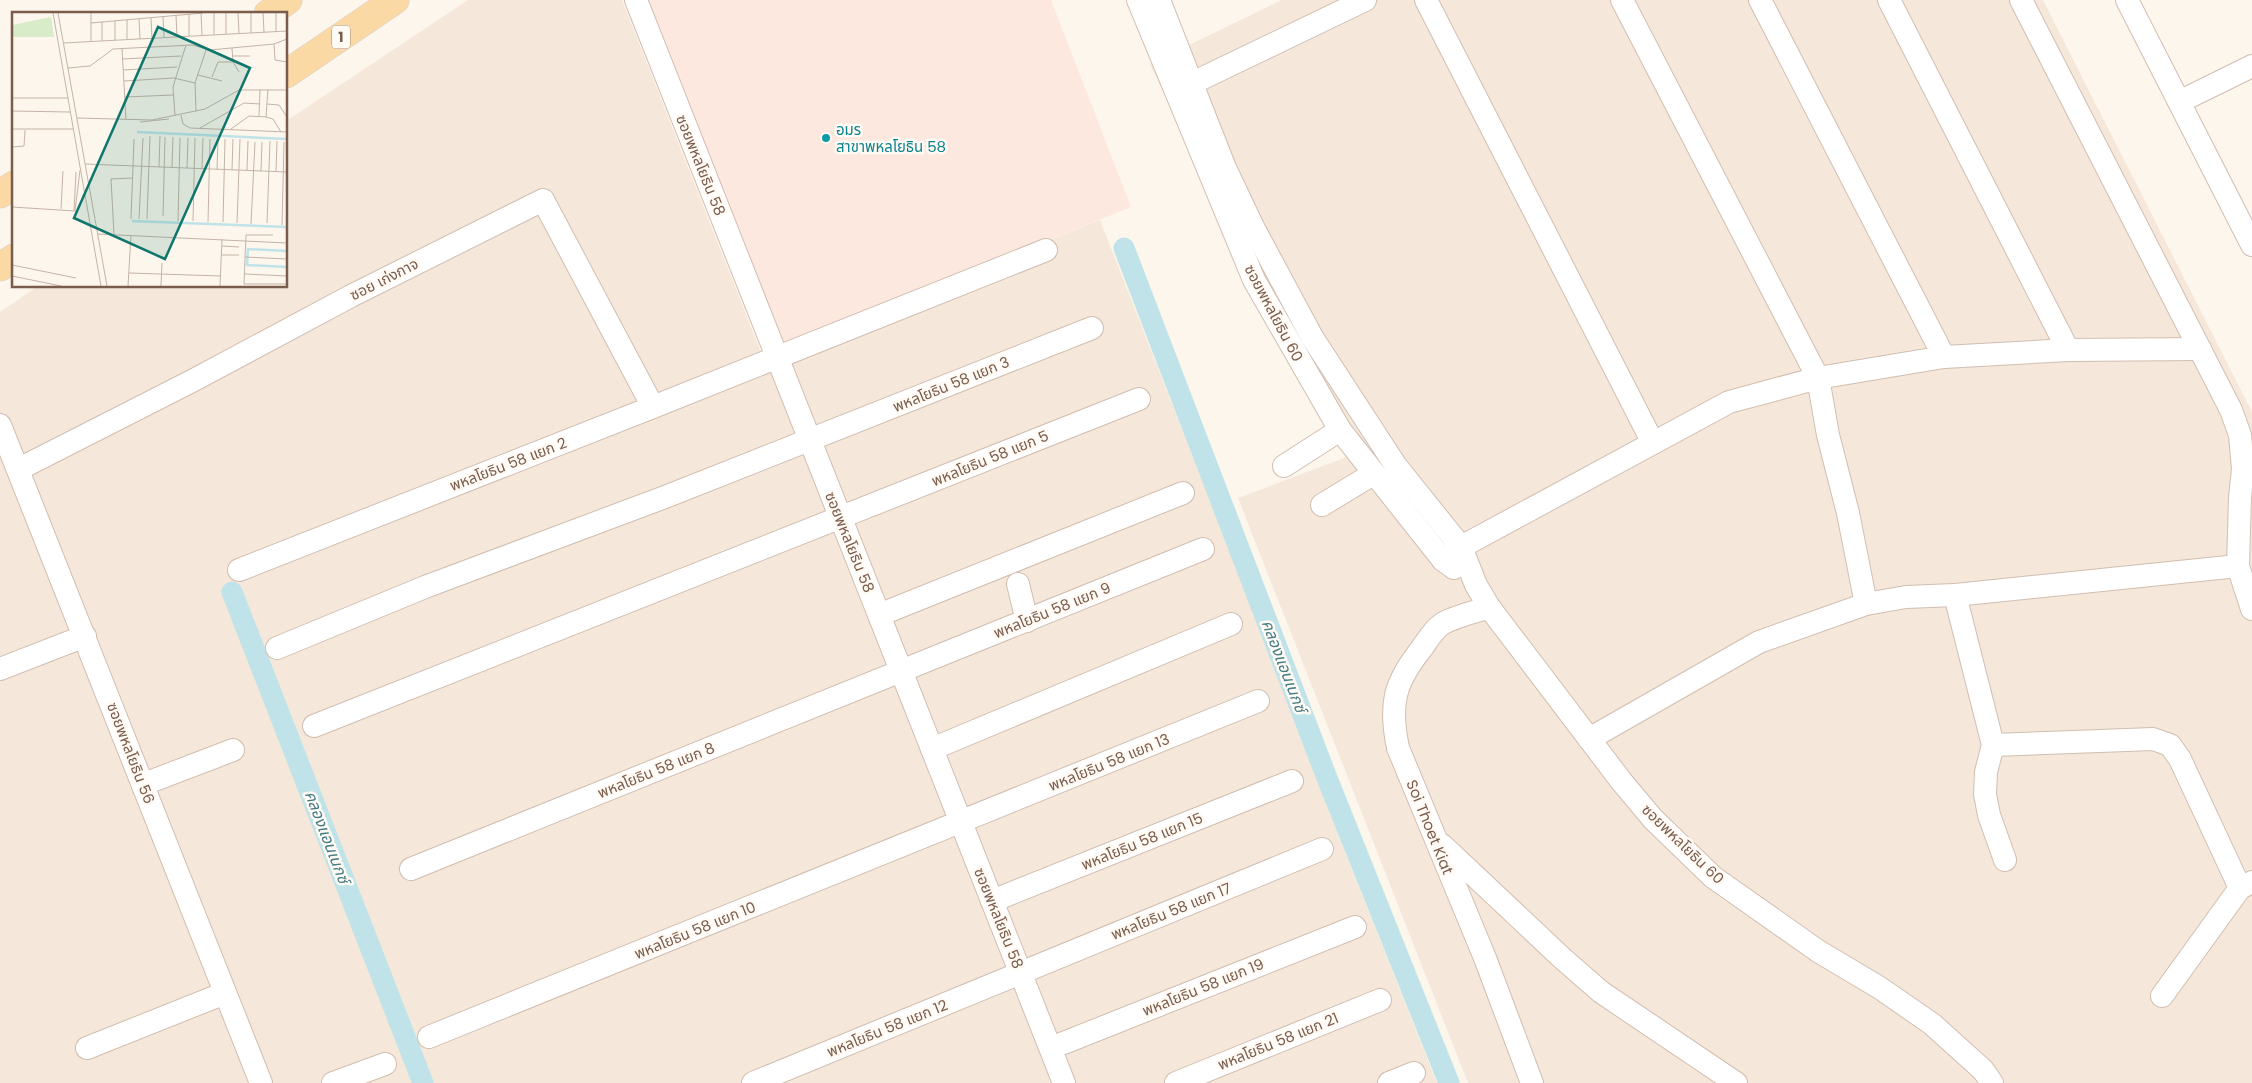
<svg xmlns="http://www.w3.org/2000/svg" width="2252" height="1083" viewBox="0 0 2252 1083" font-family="Poppins,'Noto Sans Thai',sans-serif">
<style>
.residential{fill:#f5e8da}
.commercial{fill:#fde8e0}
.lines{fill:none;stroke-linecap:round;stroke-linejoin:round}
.canal{stroke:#bfe3e8;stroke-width:21}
.minor-casing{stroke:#d1beb0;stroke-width:24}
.major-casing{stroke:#dad1cd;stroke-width:29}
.minor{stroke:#fff;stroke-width:22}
.major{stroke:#fbd9a5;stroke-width:28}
.culture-dot{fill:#0f9aa8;stroke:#fffaf3;stroke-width:2}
.labels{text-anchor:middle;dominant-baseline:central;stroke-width:5;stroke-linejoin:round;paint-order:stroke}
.shield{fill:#fffaf3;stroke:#a28b7f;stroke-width:1}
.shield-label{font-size:14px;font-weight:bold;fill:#7a5c4d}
.culture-label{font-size:15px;fill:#0d838f;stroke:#fffaf3;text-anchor:start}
.street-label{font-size:15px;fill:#7a5c4d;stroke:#fffaf3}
.water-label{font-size:16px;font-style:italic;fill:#437c86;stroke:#fffaf3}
.inset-river{fill:none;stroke:#bfe3e8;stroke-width:2.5}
.inset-road{fill:none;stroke:#c5b3a7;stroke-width:1}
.view{fill:#0f766e;fill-opacity:0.15;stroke:#0f766e;stroke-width:2.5}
.inset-edge{fill:none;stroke:#7a5c4d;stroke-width:2.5}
</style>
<rect width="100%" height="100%" fill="#fdf6ec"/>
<g class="residential">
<polygon points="468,0 622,0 762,355 1100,220 1284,690 1339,837 1437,1083 0,1083 0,312 38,286 286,286 286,121"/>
<polygon points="1282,0 2043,0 2252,412 2252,1083 1468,1083 1238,498 1357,453 1294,375 1150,64"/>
</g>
<polygon class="commercial" points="647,0 1051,0 1131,207 783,348"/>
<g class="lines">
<g class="canal">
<polyline points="1124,248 1327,778 1449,1083"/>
<polyline points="232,592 423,1083"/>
</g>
<defs>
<g id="minor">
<polyline points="636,0 1064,1083"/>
<polyline points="1138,0 1254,280 1340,430 1443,560 1454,568"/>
<polyline points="1159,0 1225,168 1253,227 1312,337 1396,466 1461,547 1476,585 1489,607 1622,782 1653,819 1713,877 1818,951 1880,988 1932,1024 1983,1070 1992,1083"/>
<polyline points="1426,0 1653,443"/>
<polyline points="1622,0 1818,378 1828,435 1848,513 1866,604"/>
<polyline points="1760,0 1944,357"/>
<polyline points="1889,0 2068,350"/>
<polyline points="2021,0 2231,410 2240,435 2243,469 2240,497 2238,566 2252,609"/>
<polyline points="2127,0 2252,245"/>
<polyline points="1180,89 1365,0"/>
<polyline points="2179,102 2252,66"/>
<polyline points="0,425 261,1083"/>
<polyline points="1284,466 1340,430"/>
<polyline points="19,469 192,381 351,296 543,200 653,407"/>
<polyline points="1322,505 1373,474"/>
<polyline points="1443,560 1461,547 1729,402 1818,378 1944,357 2068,350 2200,349"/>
<polyline points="239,570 653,407 1046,250"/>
<polyline points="1018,584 1027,621"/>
<polyline points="1955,595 1993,745 1986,772 1985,794 1989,815 2005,860"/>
<path d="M1489 607C1476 612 1453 617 1442 624 1434 629 1427 641 1422 648 1394 683 1389 704 1398 748L1485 958 1532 1083"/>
<polyline points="879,615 1183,493"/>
<polyline points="277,648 425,587 665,497 1092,328"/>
<polyline points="0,669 85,636"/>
<polyline points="314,726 1139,399"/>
<polyline points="1589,739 1759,642 1866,604 1906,597 1955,595 2238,566"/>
<polyline points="1993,745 2153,739 2170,745 2180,759 2240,888"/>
<polyline points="932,749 1231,624"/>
<polyline points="144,784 233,750"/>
<polyline points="1442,845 1562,958 1601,992 1736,1083"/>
<polyline points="411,869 1203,549"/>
<polyline points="992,901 1292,781"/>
<polyline points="2162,996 2240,888 2252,882"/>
<polyline points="429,1037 1258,701"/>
<polyline points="87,1048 225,993"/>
<polyline points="1051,1048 1355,927"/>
<polyline points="333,1083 385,1064"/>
<polyline points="753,1083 1322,849"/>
<polyline points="1176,1083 1380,1000"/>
<polyline points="1389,1083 1414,1073"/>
</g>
<g id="major">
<polyline points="268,14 288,0"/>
<polyline points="286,74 395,0"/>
<polyline points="0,194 14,185"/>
<polyline points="0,267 14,258"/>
</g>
</defs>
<use href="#minor" class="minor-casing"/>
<use href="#major" class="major-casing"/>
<use href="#minor" class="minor"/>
<use href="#major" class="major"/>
</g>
<circle class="culture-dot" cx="826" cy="138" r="5"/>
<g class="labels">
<rect class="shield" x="332" y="25.5" width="18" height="23" rx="4"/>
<g class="shield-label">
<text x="341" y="37">1</text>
</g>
<g class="culture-label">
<text x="836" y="129">อมร<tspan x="836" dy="17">สาขาพหลโยธิน 58</tspan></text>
</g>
<g class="street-label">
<text transform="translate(701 165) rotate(68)">ซอยพหลโยธิน 58</text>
<text transform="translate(384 279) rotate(-27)">ซอย เก่งกาจ</text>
<text transform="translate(1274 313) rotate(62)">ซอยพหลโยธิน 60</text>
<text transform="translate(951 384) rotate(-22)">พหลโยธิน 58 แยก 3</text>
<text transform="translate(990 458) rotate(-22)">พหลโยธิน 58 แยก 5</text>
<text transform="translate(508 464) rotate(-21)">พหลโยธิน 58 แยก 2</text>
<text transform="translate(850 542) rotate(68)">ซอยพหลโยธิน 58</text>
<text transform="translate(1052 610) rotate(-22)">พหลโยธิน 58 แยก 9</text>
<text transform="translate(131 753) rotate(69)">ซอยพหลโยธิน 56</text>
<text transform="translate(1109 762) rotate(-22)">พหลโยธิน 58 แยก 13</text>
<text transform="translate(656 770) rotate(-22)">พหลโยธิน 58 แยก 8</text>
<text transform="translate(1430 827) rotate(68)">Soi Thoet Kiat</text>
<text transform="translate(1142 841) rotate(-22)">พหลโยธิน 58 แยก 15</text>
<text transform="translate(1683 844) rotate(44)">ซอยพหลโยธิน 60</text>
<text transform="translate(1171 911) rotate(-22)">พหลโยธิน 58 แยก 17</text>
<text transform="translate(999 918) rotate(68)">ซอยพหลโยธิน 58</text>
<text transform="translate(695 930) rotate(-22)">พหลโยธิน 58 แยก 10</text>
<text transform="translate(1203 987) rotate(-22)">พหลโยธิน 58 แยก 19</text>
<text transform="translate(887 1028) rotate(-22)">พหลโยธิน 58 แยก 12</text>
<text transform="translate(1278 1041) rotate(-22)">พหลโยธิน 58 แยก 21</text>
</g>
<g class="water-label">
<text transform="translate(1284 666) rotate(69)">คลองแอนเนกซ์</text>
<text transform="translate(327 837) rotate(69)">คลองแอนเนกซ์</text>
</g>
</g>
<g transform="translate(12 12)">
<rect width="275" height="275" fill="#fdf6ec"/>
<path d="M39 5 42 25H0V13Z" fill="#d8ecc9"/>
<path class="inset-river" d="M125 120 275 127M120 209 275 215M275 239 236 237 235 253 275 255"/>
<path class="inset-road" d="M41 1 89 274M46 1 95 274M79 1V29M189 1 190 23M202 1V23M214 1V22M226 1 227 21M239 1V21M251 1 252 20M264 1V19M177 2V24M164 3 165 25M151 4 152 25M139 6 140 26M127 7 128 27M115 8V27M103 9V28M90 10V29M79 11 191 1M52 31 275 19M262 32 263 48 275 50M110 36 114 108M220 36 221 50 227 60M221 44H238M110 47 169 44M56 56 78 54 101 37 180 33 198 38 262 32 275 27M111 58 165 55M186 63 210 69M200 65 206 50H221M112 69 162 66 183 71M113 85 161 83M0 86H56M255 92 267 93 275 105M0 99 58 100M184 99 183 71 194 38M169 103 171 112 178 116 275 120M163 104 161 75 174 33M247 104 248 77M254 105 256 77M65 106 140 108 193 97 227 78H275M128 110 157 107M188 116 232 91 248 92M0 117H61M219 117 237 104 254 105 261 107 269 120M0 135 12 134 13 118M73 152 275 160M147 155 148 124M160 155 161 125M175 156 176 126M190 156 191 126M205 157 206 127M220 158 221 127M235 158 236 129M249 159 250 130M264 160 265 129M0 195 63 199 68 158M49 197 51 159M62 199 64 160M151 204 153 125M119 207 122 127M127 207 131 126M135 207 138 124M166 209 168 126M181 209 183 126M196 210 198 127M211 210 213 127M225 211 228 127M255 211 258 129M239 212 243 130M270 213 272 130M85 222 275 231M102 222 99 167 121 166M261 223H234L232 272H275M210 234 227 235M209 243H227M233 245 275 247M0 253 64 266M117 261 209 264M233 262 275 264M0 264 49 274M116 274 119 223M149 274 150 251M208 274 210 227"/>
<path class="view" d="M146 15 238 56 153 247 62 206Z"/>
<rect width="275" height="275" class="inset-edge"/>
</g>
</svg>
